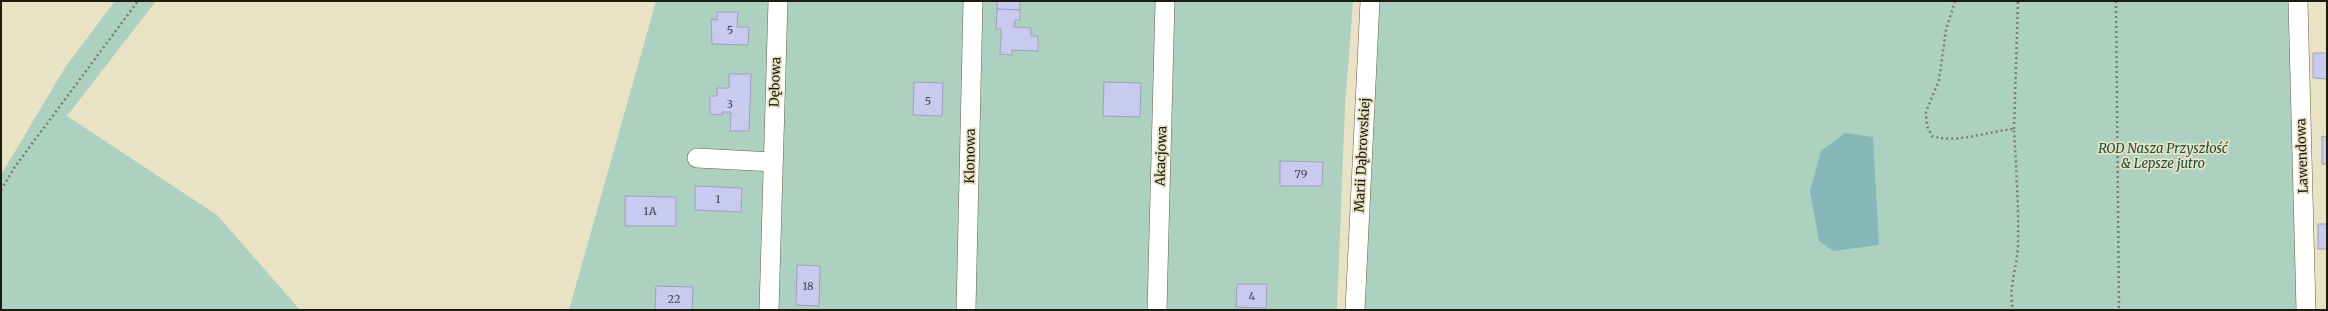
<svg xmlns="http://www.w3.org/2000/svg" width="2328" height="311" viewBox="0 0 2328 311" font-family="Merriweather,serif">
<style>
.green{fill:#add1c0}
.water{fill:#87b8b9}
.building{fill:#c9caf0;stroke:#9fa0bb}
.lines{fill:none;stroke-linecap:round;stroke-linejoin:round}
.minor-casing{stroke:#665e45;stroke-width:20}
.path{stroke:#817b68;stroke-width:2.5;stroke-dasharray:2 3;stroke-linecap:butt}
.minor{stroke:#fff;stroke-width:19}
.labels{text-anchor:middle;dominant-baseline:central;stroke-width:3.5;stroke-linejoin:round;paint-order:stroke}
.number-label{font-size:11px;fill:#484648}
.street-label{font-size:13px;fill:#1d1a10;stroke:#eae2c5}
.park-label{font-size:13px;font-style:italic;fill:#184d39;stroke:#eae2c5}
</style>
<rect width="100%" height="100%" fill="#eae2c5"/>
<g class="green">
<polygon points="115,1 156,1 67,116 217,215 300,310 1,310 1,175 66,66"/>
<polygon points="656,1 1353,1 1345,106 1337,310 569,310"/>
<polygon points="1379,1 2292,1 2298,310 1364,310"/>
</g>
<polygon class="water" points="1845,133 1873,137 1879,245 1833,251 1819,241 1810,191 1821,151"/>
<g class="building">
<polygon points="997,1 1020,1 1020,10 997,9"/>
<polygon points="997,9 1020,10 1020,20 1015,20 1014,27 1031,28 1031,36 1038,36 1038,51 1012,50 1012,55 1000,54 1001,37 1001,29 996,29"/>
<polygon points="717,12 738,12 737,27 749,27 748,45 712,44 711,19 717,20"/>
<polygon points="2313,53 2327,53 2327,79 2313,78"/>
<polygon points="729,74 751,74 749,131 730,131 731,112 722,112 722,115 710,114 710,96 717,96 717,88 729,88"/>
<polygon points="914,82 943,83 942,116 913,115"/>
<polygon points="1104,82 1141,83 1140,117 1103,116"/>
<polygon points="2322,136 2327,137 2327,164 2322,164"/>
<polygon points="1280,161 1323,162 1322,186 1280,186"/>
<polygon points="695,186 742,188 741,212 695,210"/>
<polygon points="625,196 676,197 676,226 625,226"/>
<rect x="2318" y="224" width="9" height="25"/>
<polygon points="797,265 820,266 819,306 796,305"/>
<polygon points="1237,284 1267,284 1266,308 1236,307"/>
<polygon points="656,286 693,287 692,310 655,310"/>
</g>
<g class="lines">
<defs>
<g id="minor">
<polyline points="2298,1 2306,310"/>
<polyline points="697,158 773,162"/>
<polyline points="769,310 778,1"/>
<polyline points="966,310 973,1"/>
<polyline points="1157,310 1165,1"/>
<polyline points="1355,310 1370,1"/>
</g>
</defs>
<use href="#minor" class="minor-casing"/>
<g class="path">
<path d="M1955 1 1946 30 1939 80 1926 112 1927 126 1932 136C1959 144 1987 131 2014 129 2016 168 2019 207 2018 246 2017 268 2008 288 2013 310"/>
<polyline points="2116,1 2119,310"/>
<polyline points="2014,129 2018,1"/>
<polyline points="1,190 14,168 138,1"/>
</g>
<use href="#minor" class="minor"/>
</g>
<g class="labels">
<g class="number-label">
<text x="730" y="30">5</text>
<text x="928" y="101">5</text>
<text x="730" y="104">3</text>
<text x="1301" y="174">79</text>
<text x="718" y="199">1</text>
<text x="650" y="211">1A</text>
<text x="808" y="286">18</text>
<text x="1252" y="296">4</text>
<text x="674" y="299">22</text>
</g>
<g class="street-label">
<text transform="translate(775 82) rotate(-88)">Dębowa</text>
<text transform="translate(1362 155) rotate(-87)">Marii Dąbrowskiej</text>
<text transform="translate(970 156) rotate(-89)">Klonowa</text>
<text transform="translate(1161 156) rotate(-88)">Akacjowa</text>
<text transform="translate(2302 156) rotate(-92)">Lawendowa</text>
</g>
<g class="park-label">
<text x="2163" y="148">ROD Nasza Przyszłość<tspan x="2163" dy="15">&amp; Lepsze jutro</tspan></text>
</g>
</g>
<rect width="2328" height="311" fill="none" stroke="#1d1a10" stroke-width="4"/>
</svg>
